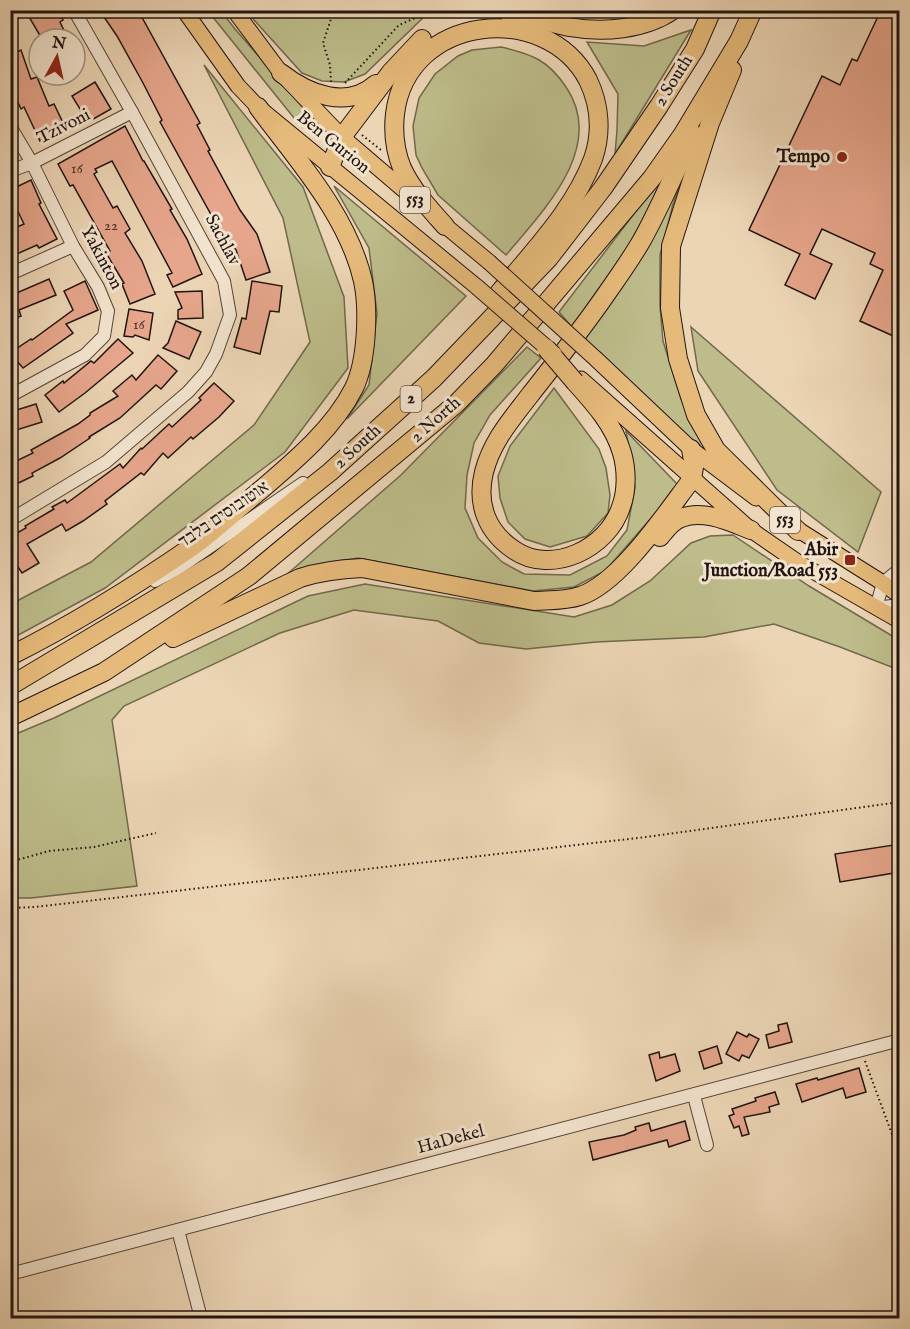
<svg xmlns="http://www.w3.org/2000/svg" width="910" height="1329" viewBox="0 0 910 1329" font-family="'IM FELL English','Frank Ruhl Libre',serif">
<style>
.green{fill:#bdbc8a;stroke:#70684c;stroke-width:1.5}
.building{fill:#e7a68c;stroke:#22140f;stroke-width:1.5}
.lines{fill:none;stroke-linecap:round;stroke-linejoin:round}
.minor-casing{stroke:#544438;stroke-width:14}
.major-casing{stroke:#22140f;stroke-width:17}
.highway-casing{stroke:#22140f;stroke-width:20}
.path{stroke:#22140f;stroke-width:2;stroke-dasharray:1.5 3;stroke-linecap:butt}
.minor{stroke:#f3e4cf;stroke-width:12}
.major{stroke:#e6ba7a;stroke-width:15}
.highway{stroke:#e6ba7a;stroke-width:18}
.major-bridge-casing{stroke:#22140f;stroke-width:17;stroke-linecap:butt}
.highway-bridge-casing{stroke:#22140f;stroke-width:20;stroke-linecap:butt}
.major-bridge{stroke:#e6ba7a;stroke-width:15}
.highway-bridge{stroke:#e6ba7a;stroke-width:18}
.poi-dot{fill:#8f2418;stroke:#f3e4cf;stroke-width:2}
.labels{text-anchor:middle;dominant-baseline:central;stroke-width:6;stroke-linejoin:round;paint-order:stroke}
.number-label{font-size:15px;fill:#53382e}
.shield{fill:#f3e4cf;stroke:#615249;stroke-width:1.5}
.shield-label{font-size:16px;font-weight:bold;fill:#22140f}
.street-label{font-size:18px;fill:#22140f;stroke:#f3e4cf}
.poi-label{font-size:18px;font-weight:bold;fill:#22140f;stroke:#f3e4cf;text-anchor:end}
</style>
<rect width="100%" height="100%" fill="#ecd5b5"/>
<filter id="stains"><feTurbulence type="fractalNoise" baseFrequency=".00333" numOctaves="4"/><feColorMatrix values="0 0 0 0 .2 0 0 0 0 .09 0 0 0 0 .02 0 0 0 .5 -.17"/></filter>
<radialGradient id="worn" r=".72"><stop offset=".6" stop-color="#630" stop-opacity="0"/><stop offset="1" stop-color="#630" stop-opacity=".3"/></radialGradient>
<g class="green">
<polygon points="208,11 221,11 235,29 308,113 298,123"/>
<polygon points="246,11 430,11 365,74 344,82 322,81 302,73"/>
<polygon points="691,30 615,154 617,130 618,94 587,42 644,46"/>
<path d="M501 47C532 54 548 60 566 87 607 147 543 211 506 255L438 195 422 168 416 155 413 126 419 98 435 74 458 56 472 50Z"/>
<polygon points="204,65 303,187 344,297 348,368 285,452 105,588 11,639 11,604 91,562 254,425 310,342 283,218"/>
<polygon points="694,145 673,204 660,255 660,306 663,341 681,399 709,456 585,339"/>
<polygon points="669,168 648,211 627,248 572,327 559,312"/>
<polygon points="334,186 466,296 347,419 369,385 377,313 369,248"/>
<polygon points="691,327 881,492 858,552 777,490 698,371"/>
<polygon points="527,347 541,358 490,415 474,443 467,475 465,508 478,538 502,562 524,574 570,575 607,556 627,530 635,487 626,431 679,486 605,571 574,587 533,591 358,558 319,564 285,576 401,475"/>
<polygon points="554,388 599,449 606,468 610,495 608,513 587,536 550,547 525,539 508,522 500,498 498,476 510,446"/>
<polygon points="733,535 809,586 899,640 899,670 840,647 774,624 704,637 596,642 526,649 479,643 438,621 354,610 280,633 124,706 112,720 137,886 31,898 11,898 11,736 54,718 308,596 365,584 574,617 612,605 650,581 691,543 710,536"/>
</g>
<g class="building">
<polygon points="25,10 58,10 63,20 60,22 68,39 42,39"/>
<polygon points="113,10 137,10 139,12 200,123 197,125 210,150 208,151 240,210 257,234 270,272 246,280 236,250 215,220 214,220 160,122 162,120 143,83 117,36 104,17"/>
<polygon points="881,10 900,10 900,339 860,321 883,270 870,264 875,253 822,229 810,254 832,264 815,299 785,285 800,254 749,230 822,76 840,85 852,59 857,61"/>
<polygon points="10,36 17,52 21,50 31,79 37,77 49,106 54,104 66,129 40,141 24,107 21,109 10,85"/>
<polygon points="95,82 111,109 88,122 72,96"/>
<polygon points="125,126 143,161 144,161 172,209 170,210 187,239 202,274 173,287 167,275 172,273 112,161 95,169 97,172 94,174 113,208 117,206 130,229 125,233 142,261 155,294 130,304 122,284 124,283 106,253 110,251 73,185 70,186 58,164"/>
<polygon points="31,180 41,203 39,204 57,239 39,248 37,245 10,257 10,230 24,224 10,195 10,190"/>
<polygon points="49,279 56,295 19,310 21,316 10,320 10,291 12,295"/>
<polygon points="85,281 98,310 66,324 73,333 23,368 10,353 31,339 32,340 73,310 64,291"/>
<polygon points="252,281 282,286 279,312 270,311 260,354 234,347 242,318 246,319"/>
<polygon points="202,291 203,318 178,319 178,310 182,308 175,292"/>
<polygon points="129,309 153,313 149,340 135,335 133,337 124,336"/>
<polygon points="176,321 201,332 189,359 163,348 168,343"/>
<polygon points="118,339 133,353 85,393 59,412 45,395 63,381 64,383 91,361 94,363"/>
<polygon points="158,355 177,371 161,389 156,385 120,418 89,437 90,438 60,458 32,473 33,476 10,487 10,464 33,453 31,450 78,424 90,415 90,413 118,396 113,391 132,375 136,380"/>
<polygon points="214,383 234,401 219,417 193,439 191,437 168,458 163,453 144,475 141,473 105,501 107,504 83,521 66,531 62,524 27,544 39,563 22,573 10,555 10,537 26,528 25,526 54,509 52,507 65,500 67,503 120,464 123,468 141,448 142,449 169,424 172,427 201,400 199,398"/>
<polygon points="36,404 42,422 10,432 10,412"/>
<polygon points="900,844 900,872 840,882 835,854"/>
<polygon points="787,1023 792,1042 769,1048 766,1035 779,1031 778,1025"/>
<polygon points="737,1032 747,1037 749,1034 759,1039 749,1058 742,1055 739,1061 726,1054"/>
<polygon points="717,1046 722,1063 704,1069 699,1052"/>
<polygon points="659,1052 660,1058 675,1054 680,1071 656,1081 649,1055"/>
<polygon points="859,1068 866,1092 846,1098 843,1088 802,1102 796,1084 817,1078 818,1080"/>
<polygon points="775,1092 779,1104 769,1107 770,1112 744,1117 749,1134 742,1136 739,1126 734,1128 729,1116 734,1114 732,1109 756,1101 755,1098"/>
<polygon points="685,1121 690,1140 669,1147 667,1140 593,1160 589,1142 624,1135 636,1130 635,1127 649,1123 651,1131"/>
</g>
<g class="lines">
<defs>
<g id="minor">
<polyline points="10,126 32,163 73,246 98,287 108,311 104,336 85,355 10,396"/>
<polyline points="10,171 32,163 132,112"/>
<polyline points="10,274 73,246"/>
<polyline points="10,520 106,462 188,392 206,372 216,354 230,315 224,281 132,112 74,10"/>
<polyline points="900,569 883,583 876,608 900,605"/>
<polyline points="155,581 176,570 303,483"/>
<polyline points="694,1096 707,1145"/>
<polyline points="178,1230 201,1318"/>
<polyline points="10,1274 900,1040"/>
</g>
<g id="major">
<polyline points="184,10 238,86 258,107 477,287"/>
<polyline points="234,10 281,73 342,137 418,202"/>
<polyline points="436,218 489,262"/>
<polyline points="596,359 691,449 756,498"/>
<polyline points="581,379 751,530 799,563 900,621"/>
<polyline points="789,524 883,583 900,596"/>
</g>
<g id="highway">
<path d="M509 14C529 16 549 23 569 27 603 33 644 30 673 10"/>
<polyline points="732,70 710,123 671,246 670,308 678,359 696,415 716,450 798,531"/>
<path d="M281 73C308 94 347 110 376 84"/>
<polyline points="330,167 342,137 391,72 422,39"/>
<path d="M445 226C429 208 412 190 402 168 395 151 393 132 395 114 407 14 546 0 588 80 600 105 602 133 593 159 574 210 532 252 499 293"/>
<path d="M575 382C594 403 614 425 622 453 627 470 627 491 621 507 608 548 552 576 514 550 487 532 476 504 484 472 492 441 511 420 530 395 556 362 583 328 607 293 619 276 631 259 642 240 661 206 676 169 693 134"/>
<path d="M660 537C665 531 672 521 681 518 704 509 730 522 751 530"/>
<path d="M173 638 300 578C321 571 340 569 362 568L534 601C549 600 565 601 580 596 620 583 666 513 692 479L694 467 691 449"/>
<path d="M10 656C74 624 135 586 193 546 215 530 235 511 256 494 291 464 333 430 354 388 367 361 369 310 363 281 348 215 297 160 258 107"/>
<polyline points="10,686 217,562 330,472 434,378 549,258 603,188 659,106 695,49 712,10"/>
<polyline points="10,717 104,672 249,576 456,404 494,365 652,178 683,134 739,41 753,10"/>
</g>
</defs>
<use href="#minor" class="minor-casing"/>
<use href="#major" class="major-casing"/>
<use href="#highway" class="highway-casing"/>
<g class="path">
<polyline points="592,14 606,10"/>
<polyline points="331,82 330,65 323,43 334,10"/>
<polyline points="345,83 399,25 434,10"/>
<polyline points="362,135 381,150"/>
<polyline points="10,862 49,851 94,847 156,833"/>
<polyline points="10,908 35,907 646,837 900,802"/>
<polyline points="865,1061 900,1156"/>
</g>
<use href="#minor" class="minor"/>
<use href="#major" class="major"/>
<use href="#highway" class="highway"/>
<defs>
<g id="major-bridge">
<polyline points="489,262 596,359"/>
<polyline points="477,287 554,354"/>
</g>
<polyline id="highway-bridge" points="546,348 575,382"/>
</defs>
<use href="#major-bridge" class="major-bridge-casing"/>
<use href="#highway-bridge" class="highway-bridge-casing"/>
<use href="#major-bridge" class="major-bridge"/>
<use href="#highway-bridge" class="highway-bridge"/>
</g>
<g class="poi-dot">
<circle cx="842" cy="157" r="6"/>
<rect x="844" y="554" width="12" height="12" rx="3"/>
</g>
<g class="labels">
<g class="number-label">
<text x="77" y="168">16</text>
<text x="111" y="225">22</text>
<text x="139" y="324">16</text>
</g>
<g class="shield">
<rect x="400" y="187" width="30" height="26" rx="4.5"/>
<rect x="400.5" y="386" width="21" height="26" rx="4.5"/>
<rect x="770" y="507" width="30" height="26" rx="4.5"/>
</g>
<g class="shield-label">
<text x="415" y="200">553</text>
<text x="411" y="399">2</text>
<text x="785" y="520">553</text>
</g>
<g class="street-label">
<text transform="translate(674 81) rotate(-58)">2 South</text>
<text transform="translate(64 127) rotate(-27)">Tzivoni</text>
<text transform="translate(333 143) rotate(39)">Ben Gurion</text>
<text transform="translate(222 240) rotate(62)">Sachlav</text>
<text transform="translate(101 258) rotate(62)">Yakinton</text>
<text transform="translate(436 420) rotate(-41)">2 North</text>
<text transform="translate(358 447) rotate(-42)">2 South</text>
<text transform="translate(224 515) rotate(-34)">אוטובוסים בלבד</text>
<text transform="translate(451 1140) rotate(-15)">HaDekel</text>
</g>
<g class="poi-label">
<text x="830" y="157">Tempo</text>
<text x="838" y="550">Abir<tspan x="838" dy="21">Junction/Road 553</tspan></text>
</g>
</g>
<rect width="910" height="1329" fill="none" stroke="#ecd5b5" stroke-width="36"/>
<rect x="12" y="12" width="886" height="1305" fill="none" stroke="#22140f" stroke-width="3"/>
<rect x="18" y="18" width="874" height="1293" fill="none" stroke="#22140f" stroke-width="1.5"/>
<g transform="translate(57 57) rotate(8)"><circle r="28" fill="#f3e4cf" stroke="#9f9182" stroke-width="1.5"/>
<path d="M0-4.5L10 22L0 15L-10 22Z" fill="#8f2418"/>
<text y="-9" font-size="16" font-weight="bold" text-anchor="middle" fill="#22140f">N</text>
</g>
<rect width="100%" height="100%" filter="url(#stains)"/>
<rect width="100%" height="100%" fill="url(#worn)"/>
</svg>
